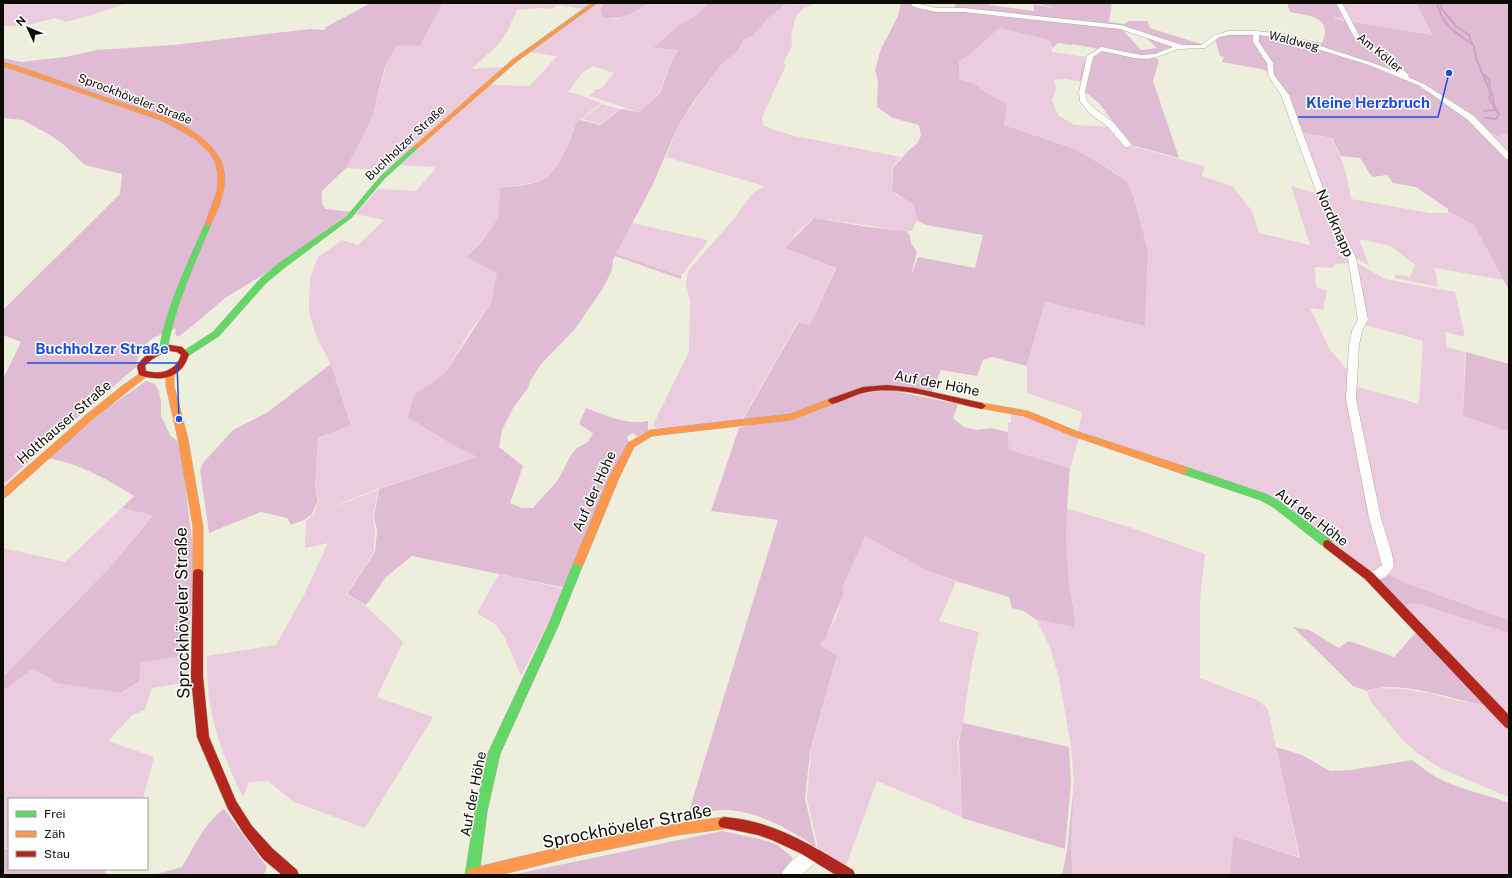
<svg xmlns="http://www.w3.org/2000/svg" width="1512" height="878" viewBox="0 0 1512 878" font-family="'Public Sans',sans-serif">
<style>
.green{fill:#eaccde}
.forest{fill:#e0bbd4}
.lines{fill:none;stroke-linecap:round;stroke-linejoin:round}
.stream{stroke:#d0a1c5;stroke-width:2}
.street-casing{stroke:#adad9e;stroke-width:1}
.fast-casing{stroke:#adad9e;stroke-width:1}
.slow-casing{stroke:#adad9e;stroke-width:1}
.jam-casing{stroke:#adad9e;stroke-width:1}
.street{fill:#fcfcfa;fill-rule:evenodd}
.fast{fill:#63d668;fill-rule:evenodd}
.slow{fill:#ff974d;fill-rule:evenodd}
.jam{fill:#b3261e;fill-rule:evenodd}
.labels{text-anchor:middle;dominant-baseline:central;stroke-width:3;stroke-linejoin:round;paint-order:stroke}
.far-street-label{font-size:12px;fill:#0c0c03;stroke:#fff}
.street-label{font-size:14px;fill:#0c0c03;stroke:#fff}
.near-street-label{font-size:17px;fill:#0c0c03;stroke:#fff}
.leader{fill:none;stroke:#1d4ed8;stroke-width:1.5}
.callout-dot{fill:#1d4ed8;stroke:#fff;stroke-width:1.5}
.callout-label{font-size:15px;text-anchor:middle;font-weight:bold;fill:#1d4ed8;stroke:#fff;stroke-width:3;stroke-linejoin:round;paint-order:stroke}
</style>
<rect width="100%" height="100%" fill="#edeedb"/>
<g class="green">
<polygon points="3,3 127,3 95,14 66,22 56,18 22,26 3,26"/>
<path d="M443 3H592L584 9 557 5 553 9 540 8 517 10C512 21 508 32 500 42 492 52 481 59 472 69L504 67 385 170 346 168 373 114 386 67 397 44 420 46Z"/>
<path d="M597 3H605L600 10 603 18 616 19 631 13 648 3H708L698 14 678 26 653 48 679 50 673 58 659 93 639 112 589 96 596 89H601L614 73 593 66 582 73 568 92C579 94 590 99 601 103L576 123 562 157 551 173 543 181 500 188 498 218 479 244 466 257 498 273 491 303 469 333 445 373 414 395 409 417 451 444 477 457 377 489 314 514 319 500 315 486 318 439 351 424 331 364 318 340 311 320 309 310 310 278 318 257 342 240 358 245 384 220 356 214 378 189 416 191 435 169 434 167 400 165 490 85 530 86 557 56 530 52Z"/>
<polygon points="787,3 816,3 803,9 796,16 791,36 792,46 783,63 786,65 762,117 763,125 774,130 795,136 901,157 892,168 892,192 914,205 917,220 912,231 907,231 813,218 798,232 784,248 835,268 810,325 797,323 741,421 656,428 653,425 689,352 690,301 686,284 688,271 733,220 753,193 764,186 666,157 679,124 721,65 738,50 744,39 752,35 767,18"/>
<polygon points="1340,3 1416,3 1434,35 1333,19 1333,17 1348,17"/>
<polygon points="999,28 1050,40 1052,52 1086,57 1079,81 1065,79 1054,80 1056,90 1052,100 1058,115 1074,125 1112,127 1128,145 1204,166 1202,176 1233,187 1252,211 1259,233 1310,245 1291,186 1319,194 1330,214 1350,263 1335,264 1333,268 1315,267 1316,287 1327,291 1323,310 1310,308 1330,350 1350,373 1386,565 1375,574 1277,503 1078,433 1082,412 1027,393 1027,367 1045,302 1145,326 1148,249 1134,198 1128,183 1107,167 1075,149 1004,125 1007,104 985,92 975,84 959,79 959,60 972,53"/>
<polygon points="602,104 620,109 600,124 582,119"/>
<path d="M1302 133 1331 138C1343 159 1347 175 1351 199L1430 213H1448V211L1474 225 1504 280 1435 268 1438 287 1395 278V274L1410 277 1415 265 1391 246 1359 239 1369 266 1354 257 1321 191Z"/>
<polygon points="1489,133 1499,137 1503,134 1509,134 1509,155"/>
<polygon points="632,223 707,240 707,242 681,276 616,254"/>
<polygon points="1356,264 1359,264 1385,279 1455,292 1465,337 1445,332 1447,347 1465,352 1463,416 1509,432 1509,620 1405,583 1386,573 1354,386 1419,404 1423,341 1365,325"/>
<polygon points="1011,411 1079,437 1070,468 1009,450 1008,423 1011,422"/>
<path d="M378 490 373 518 375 531 374 552 346 594 366 606 403 642 377 697 433 717 365 828 294 802 268 781 249 782 243 797C219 747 206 713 207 656L276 645 305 593 328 543 305 548 306 521 314 514Z"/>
<polygon points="122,508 153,514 113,564 3,677 3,548 65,562"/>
<path d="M1066 508 1129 527 1205 554 1200 600V678L1257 700 1268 709 1299 857 1233 836 1230 875H1073L1071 849 1074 783 1071 747 1059 678 1050 647 1036 619 1073 626C1077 609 1069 589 1067 570 1066 549 1068 529 1066 508Z"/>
<path d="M865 536 926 570 956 582 939 621 979 632 971 668 963 722 958 741 962 817 877 781 846 865 818 848 807 799 811 751 837 655 819 645C830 634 844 602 843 587Z"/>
<polygon points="499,574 565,589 521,676 505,638 496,625 477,613"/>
<polygon points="1410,603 1420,603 1509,633 1509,720 1402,611"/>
<polygon points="187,655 188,682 152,688 145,710 132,715 108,741 154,757 143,799 9,799 9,848 3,849 3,691 33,669 57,683 140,663"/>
<polygon points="1377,688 1403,689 1430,693 1454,700 1488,706 1509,728 1509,797 1440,768 1417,753 1402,739 1371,702 1367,692"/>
</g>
<g class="forest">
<polygon points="371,3 443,3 420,46 397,45 385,67 373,114 361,140 346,168 322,191 322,203 325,209 351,212 266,273 225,298 191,327 178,337 175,334 176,328 153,338 140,349 136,367 71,423 3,485 3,379 21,342 3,335 3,310 120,194 122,174 85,165 63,144 50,135 23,120 3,118 3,58 21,62 65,57 97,50 174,45 310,29 324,30 326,27"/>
<path d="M605 3H648C633 13 622 20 603 18L600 10Z"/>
<path d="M708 3H787L767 19 752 36 744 39 738 50 721 65 692 104 679 124 653 184 616 254 681 276V279L615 256 613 260 612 270 603 288 575 329 541 364 530 381 528 388 513 408 502 430 499 447 523 466 510 503 522 508H533L558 480 571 455 577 448 588 442 593 433 579 424 586 408C605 415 628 426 648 421V431L637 436 632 433 627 437 629 444 566 588 412 556 386 577 366 605 347 594 375 552 377 531 374 517 379 489 477 457 451 444 408 417 414 395 445 373 491 303 497 273 466 257 479 245 498 218 500 188C509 187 537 184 543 180 559 170 570 140 576 123L580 120 600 125 621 109 639 112 660 93 673 58 679 50 653 48 678 26 698 14Z"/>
<polygon points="901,3 923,3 928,7 1120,27 1141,50 1157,48 1141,33 1177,46 1165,49 1156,54 1139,57 1073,44 1071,45 1058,43 1052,48 1050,40 999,28 972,53 959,61 959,79 975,84 985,92 1007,104 1004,125 1075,149 1106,167 1128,183 1134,198 1148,250 1145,326 1045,302 1027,366 992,357 983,360 977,376 941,370 931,394 887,385 790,415 742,421 798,323 810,325 836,268 784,248 814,218 868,227 907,231 910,236 911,243 917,252 911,275 918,257 975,268 983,235 926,225 917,220 914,205 892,191 893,168 909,150 917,144 921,136 919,125 893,118 877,107 878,81 875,70 881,49 898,16"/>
<polygon points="956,3 991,3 990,5 1034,11 1034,4 1063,10 1035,3 1112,3 1109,22 1124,24 1129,21 1147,21 1150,28 1204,45 1178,45 1121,26 1084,23 1086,17 1083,23 954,9"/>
<path d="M1287 3H1338L1346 17H1334V19L1433 35 1416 3H1509V134H1503L1499 137C1469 124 1451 94 1417 87 1424 90 1432 92 1438 96 1461 110 1496 137 1509 160V290L1474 225 1448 211V209L1416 187 1393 183 1387 175 1372 177 1360 158 1341 156 1332 138 1303 133 1268 72 1261 69 1222 62 1224 57 1220 56 1215 39C1234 26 1299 38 1322 43 1334 17 1308 15 1290 12Z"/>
<path d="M1097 49 1139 58 1153 57 1159 60 1153 81 1179 158 1131 145 1119 133 1113 122 1099 103 1085 92V82L1079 81C1082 67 1084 56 1097 49Z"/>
<polygon points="1466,352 1509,364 1509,432 1463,416"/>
<polygon points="331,364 351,425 318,438 315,486 318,501 312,514 304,520 291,525 287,518 261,512 209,533 200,470 203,463 233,430 268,412"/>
<path d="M146 381 155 384 159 391 161 402V416L170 435 177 441 182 459 195 565 187 655 140 663 139 681 120 693 57 683 33 669 3 691V677L113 564 153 515 122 508 134 496C106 479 81 464 48 458L106 409Z"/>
<path d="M889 390 958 404 953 418 964 427 976 430 991 428 1008 432 1009 450 1070 468C1067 503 1065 538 1068 572 1069 591 1076 609 1074 627L1035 619 1024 611 1012 608 1009 597 956 581 926 570 865 536 843 587V595L825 639 819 645 837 655 810 752 805 798 816 847C789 829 761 813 729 810 716 809 701 814 689 817L692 801 778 520 711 511 739 428 858 394Z"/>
<polygon points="1386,573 1405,583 1509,620 1509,633 1421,604 1410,603 1402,611 1375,581"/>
<path d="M1293 627 1309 630 1339 648 1349 641 1394 657 1417 631 1488 706C1454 701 1399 678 1367 691L1353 686Z"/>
<polygon points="963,723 1069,747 1071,784 1065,849 962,818 959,741"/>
<path d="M1276 747 1302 755 1330 771 1351 770 1412 760C1421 766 1429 774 1438 778 1460 790 1486 794 1509 803V875H1230L1233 836 1300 858Z"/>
<polygon points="1074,783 1071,849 1073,875 1062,875 1067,850"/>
<path d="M224 809 267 867 264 875H153L182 867C194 847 205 822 224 809Z"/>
<polygon points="722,831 760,839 776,844 792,857 793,865 785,875 511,875"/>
<polygon points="3,849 9,849 9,869 105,869 106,875 3,875"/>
</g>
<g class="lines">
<g class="stream">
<path d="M1437 3C1444 29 1455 31 1474 46L1476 58 1491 94 1489 98 1499 114 1496 119 1485 118"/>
<polyline points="1442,3 1441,8 1456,26 1469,35 1472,44"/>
<polyline points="1485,75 1489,80 1490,88"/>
<polyline points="1484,111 1495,110 1492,93"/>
</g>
<defs>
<g id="street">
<path d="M909 3H916L936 8H964L1121 25 1182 45H1201L1215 35 1229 31H1256L1283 34 1373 63 1400 73 1354 37 1336 3H1342L1359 35 1408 74 1409 75 1408 77 1424 84 1474 116 1509 153V159H1506L1468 120 1420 86 1369 65 1282 38 1259 35V42L1273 63 1274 75 1289 95 1324 191 1356 258 1368 320 1362 331 1359 345 1356 399 1381 518 1392 554 1394 566C1389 577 1376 584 1365 580L1363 576 1365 572 1375 570 1382 565 1369 518 1346 399 1349 345 1352 331 1358 320 1348 258 1316 191 1281 95 1268 75 1267 63 1253 42V35H1229L1219 37 1205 48 1178 49 1160 56 1147 59 1134 58 1102 51 1093 57 1085 92 1087 101 1095 109 1114 123 1132 145 1128 147H1125L1108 127 1089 113 1080 101 1079 92 1087 56 1101 47 1141 55 1155 54 1173 47 1120 29 964 12H936L914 7Z"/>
<path d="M813 846 819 848 821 854 819 860 801 875H781C786 864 802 851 813 846Z"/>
</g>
<g id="fast">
<polygon points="414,146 419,147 384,179 351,218 284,268 266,283 219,336 188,356 182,356 181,354 182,352 213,332 260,279 278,264 347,216 380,177"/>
<path d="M208 222 211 224C194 265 175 305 167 350L166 352H160L159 350C167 305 187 265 205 224Z"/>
<polygon points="1183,466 1266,494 1279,501 1332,541 1333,544 1332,547 1328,548 1324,547 1273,507 1260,500 1180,473 1178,470 1180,467"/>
<polygon points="579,558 583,559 584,562 559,624 500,754 487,812 479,875 465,875 475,812 488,753 549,623 574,562 575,559"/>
</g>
<g id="slow">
<polygon points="592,3 597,3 516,62 418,148 414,148 414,146 512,60"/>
<path d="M3 62C38 72 72 86 107 98 134 107 164 114 189 129 202 137 214 147 221 161 230 181 220 208 210 225L208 226 205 224 217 191 218 174 215 162 210 153 194 138 163 121 3 66Z"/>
<polygon points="170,369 174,372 174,386 188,439 203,527 203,573 202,576 198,577 194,576 193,573 193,527 178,439 166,386 166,372"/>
<polygon points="144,371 147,372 148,374 147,376 93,419 6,497 3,498 3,488 86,415 122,386"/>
<polygon points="832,398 835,399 836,401 835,403 791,420 652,436 634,447 619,478 583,565 579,566 575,565 574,562 609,478 628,443 650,430 790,414"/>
<polygon points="982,403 1028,411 1076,431 1186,467 1188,470 1186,473 1180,473 1070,435 1024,416 979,408 978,406"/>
<path d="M724 817 728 819 730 823 728 827 724 829 678 835 576 856 500 875H466L468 870 473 868C556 848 639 828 724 817Z"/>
</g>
<g id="jam">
<path d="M170 345 182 347 189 354C182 379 161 382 139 375L137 366C145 353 156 349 170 345ZM170 351 177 352 181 355C176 371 161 375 146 371L145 366C152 358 160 354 170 351Z"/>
<path d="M887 385 914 388 982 403 986 406 982 409C946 402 904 385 867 392 855 394 844 401 832 404L828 401 829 399 863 387Z"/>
<polygon points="1328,540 1373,573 1509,715 1509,729 1505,727 1365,579 1324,547 1323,544 1324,541"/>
<polygon points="198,569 202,570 203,573 203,677 209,737 236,801 252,826 273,849 297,870 299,875 282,875 263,859 244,834 228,809 197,737 191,677 193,573 194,570"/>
<path d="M724 817C774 821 811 845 853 870L855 875H836L800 853 772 840 758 835 720 827 718 823 720 819Z"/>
</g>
</defs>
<use href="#street" class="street-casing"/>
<use href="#fast" class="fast-casing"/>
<use href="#slow" class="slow-casing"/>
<use href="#jam" class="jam-casing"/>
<use href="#street" class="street"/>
<use href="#fast" class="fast"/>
<use href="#slow" class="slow"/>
<use href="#jam" class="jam"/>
</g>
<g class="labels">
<g class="far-street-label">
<text transform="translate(1294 41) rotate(14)">Waldweg</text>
<text transform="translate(1380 53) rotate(39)">Am Köller</text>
<text transform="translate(135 99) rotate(21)">Sprockhöveler Straße</text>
<text transform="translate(405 143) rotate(-43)">Buchholzer Straße</text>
</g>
<g class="street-label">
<text transform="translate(1335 223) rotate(66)">Nordknapp</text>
<text transform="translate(937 383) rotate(11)">Auf der Höhe</text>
<text transform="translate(64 422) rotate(-41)">Holthauser Straße</text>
<text transform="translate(594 491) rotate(-66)">Auf der Höhe</text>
<text transform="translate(1312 517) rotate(37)">Auf der Höhe</text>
<text transform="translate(473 794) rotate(-79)">Auf der Höhe</text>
</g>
<g class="near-street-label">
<text transform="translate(182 613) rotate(-91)">Sprockhöveler Straße</text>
<text transform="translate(627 826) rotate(-11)">Sprockhöveler Straße</text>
</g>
</g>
<path class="leader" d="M1449 73L1438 117H1298M179 419L177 363H27"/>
<g class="callout-dot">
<circle cx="1449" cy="73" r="4"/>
<circle cx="179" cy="419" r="4"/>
</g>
<g class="callout-label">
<text x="1368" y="108">Kleine Herzbruch</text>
<text x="102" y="354">Buchholzer Straße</text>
</g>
<rect width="1512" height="878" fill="none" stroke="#0c0c03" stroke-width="8"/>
<rect x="8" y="798" width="140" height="72" fill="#ffffff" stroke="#9e9e9a"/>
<rect x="16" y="811" width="20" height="6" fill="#63d668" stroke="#9e9e9a"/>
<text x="44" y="818" font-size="12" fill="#0c0c03">Frei</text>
<rect x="16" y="831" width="20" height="6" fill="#ff974d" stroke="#9e9e9a"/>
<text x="44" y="838" font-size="12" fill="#0c0c03">Zäh</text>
<rect x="16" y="851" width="20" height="6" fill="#b3261e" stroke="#9e9e9a"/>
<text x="44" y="858" font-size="12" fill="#0c0c03">Stau</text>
<g transform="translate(28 28) rotate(314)" stroke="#ffffff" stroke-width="3" paint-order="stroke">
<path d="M0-3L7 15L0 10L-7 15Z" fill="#0c0c03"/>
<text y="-6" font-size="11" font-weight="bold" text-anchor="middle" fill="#0c0c03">N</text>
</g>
</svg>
